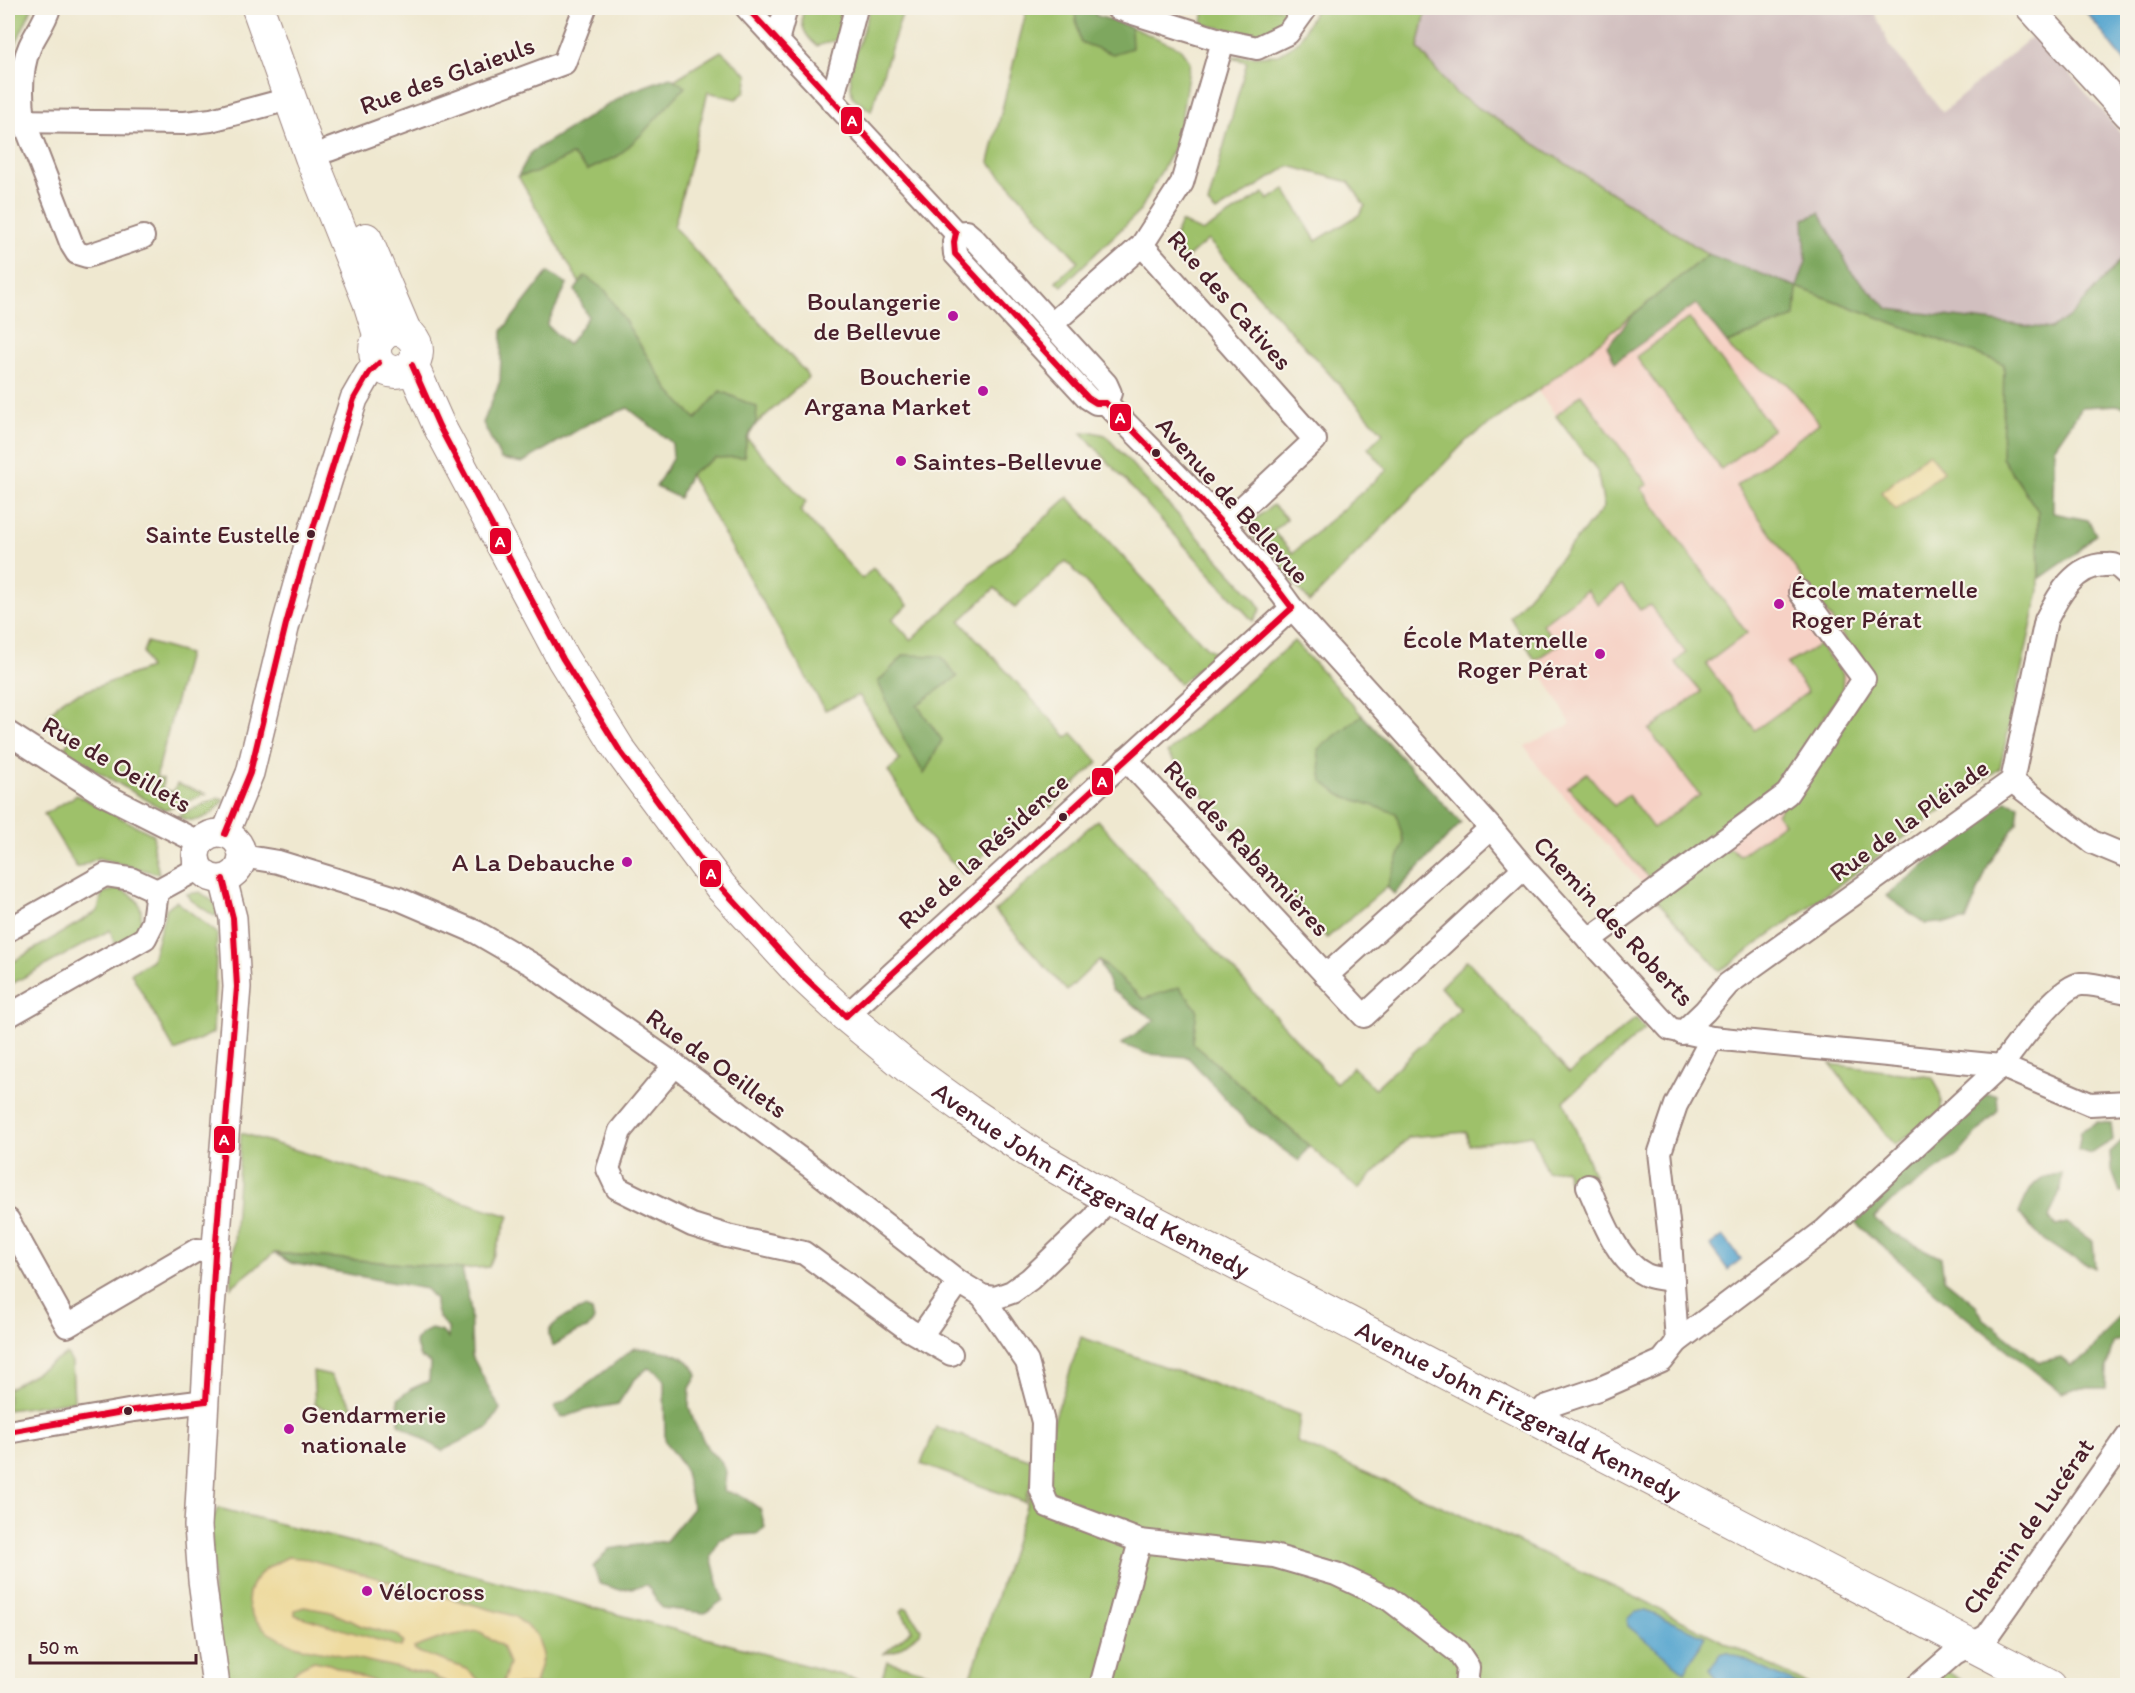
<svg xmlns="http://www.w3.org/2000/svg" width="2135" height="1693" viewBox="0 0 2135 1693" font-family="Itim,sans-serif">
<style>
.built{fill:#f6d1c5}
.industrial{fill:#d1bfbf}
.green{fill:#9ec16b;stroke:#74704b;stroke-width:1.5}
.forest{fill:#7ea75f;stroke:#646345;stroke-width:1.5}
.sand{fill:#eeda9e;stroke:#9c7c64;stroke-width:1.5;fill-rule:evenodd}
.water{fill:#54a5cf;stroke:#4f627d;stroke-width:1.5}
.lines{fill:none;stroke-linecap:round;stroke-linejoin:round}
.minor-casing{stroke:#9c847e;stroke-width:26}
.tertiary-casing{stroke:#9c847e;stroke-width:30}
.secondary-casing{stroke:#9c847e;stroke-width:34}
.minor{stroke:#fff;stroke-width:22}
.tertiary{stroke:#fff;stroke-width:27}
.secondary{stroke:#fff;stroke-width:32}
.bus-1-casing{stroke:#f7f3e8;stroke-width:10}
.bus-1{stroke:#e4002b;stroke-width:6}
.poi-dot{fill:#b5179e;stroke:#f7f3e8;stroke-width:2}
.bus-dot{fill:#4a1f2b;stroke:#f7f3e8;stroke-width:2}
.labels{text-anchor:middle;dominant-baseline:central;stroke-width:4.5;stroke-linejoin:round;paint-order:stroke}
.bus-label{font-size:24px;fill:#4a1f2b;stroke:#f7f3e8;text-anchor:end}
.street-label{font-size:26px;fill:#4a1f2b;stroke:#f7f3e8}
.poi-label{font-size:26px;fill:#4a1f2b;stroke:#f7f3e8;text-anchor:end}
.line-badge{stroke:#f7f3e8;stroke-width:2}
.badge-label{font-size:16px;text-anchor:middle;font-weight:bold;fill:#fff}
</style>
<rect width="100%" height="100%" fill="#f7f3e8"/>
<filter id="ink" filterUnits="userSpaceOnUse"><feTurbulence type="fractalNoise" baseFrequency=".0167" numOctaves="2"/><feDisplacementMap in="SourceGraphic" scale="12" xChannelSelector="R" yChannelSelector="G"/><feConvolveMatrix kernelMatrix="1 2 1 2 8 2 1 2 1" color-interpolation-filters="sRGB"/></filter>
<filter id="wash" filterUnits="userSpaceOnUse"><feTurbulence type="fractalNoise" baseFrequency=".008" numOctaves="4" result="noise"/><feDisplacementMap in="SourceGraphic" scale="24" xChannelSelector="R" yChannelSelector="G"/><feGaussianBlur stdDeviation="1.35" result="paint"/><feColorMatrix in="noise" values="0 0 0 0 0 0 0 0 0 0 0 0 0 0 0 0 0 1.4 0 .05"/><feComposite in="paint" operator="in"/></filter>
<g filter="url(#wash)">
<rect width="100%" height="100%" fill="#efe8d0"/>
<polygon class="built" points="1708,254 2036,376 2039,591 2000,768 1720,971 1539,768 1525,746 1571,724 1510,617 1604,507 1597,470 1537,390"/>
<polygon class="industrial" points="1438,8 1873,8 1889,45 1943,112 2035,34 2127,140 2127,313 2036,376 1708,254 1455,93 1418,48 1426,11"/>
<g class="green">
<polygon points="8,8 32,8 12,52 8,43"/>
<path d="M804 8H847L840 39 817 46C804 35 799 24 804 8Z"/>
<polygon points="870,8 904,8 871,111 852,96 850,72"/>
<polygon points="1027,8 1096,8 1095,15 1131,27 1180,48 1190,62 1178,140 1140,211 1062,286 1056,281 1078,261 989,162"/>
<polygon points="1204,8 1291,8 1282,24 1254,35 1202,24"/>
<polygon points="1316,8 1438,8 1426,11 1418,48 1455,93 1708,254 1553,379 1466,441 1310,602 1252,536 1248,525 1273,505 1287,519 1273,531 1293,553 1387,470 1368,448 1383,433 1208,240 1186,259 1180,261 1173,252 1174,238 1181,222 1202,232 1264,193 1268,200 1285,189 1316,241 1359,215 1365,206 1349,182 1289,166 1216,212 1208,204 1247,62 1228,57 1278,55 1299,41"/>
<polygon points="721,51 748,75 745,92 736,99 708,92 674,227 805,372 808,378 756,424 747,438 806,502 800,511 862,579 873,568 908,605 892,619 911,640 1068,497 1206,647 1216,653 1180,684 1066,561 1015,608 995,588 960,621 1067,737 1072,733 1098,762 1050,808 1043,800 963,874 928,836 888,771 900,760 859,695 825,710 518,176"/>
<polygon points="1797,287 2036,376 2039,591 2000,768 1720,971 1654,897 1729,848 1740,855 1784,823 1777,814 1871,676 1771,534 1736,486 1819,423 1788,384 1734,353 1727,343 1794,317"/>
<polygon points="1689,318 1773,429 1721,469 1636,357"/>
<polygon points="1581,394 1648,485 1641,488 1747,633 1706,664 1755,730 1808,692 1787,664 1819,645 1843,674 1842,691 1778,785 1652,881 1568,787 1587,773 1614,806 1628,795 1653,828 1700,795 1649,730 1701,692 1675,662 1686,653 1650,605 1640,610 1622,585 1598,604 1587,590 1542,624 1558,645 1535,660 1510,617 1604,507 1597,470 1556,416"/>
<polygon points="1093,432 1105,435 1253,597 1261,609 1253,621 1082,433"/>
<polygon points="1294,641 1461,823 1327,938 1167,753"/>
<polygon points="147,642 188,654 156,778 163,779 162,789 173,792 177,784 206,794 164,810 62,751 75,732 48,716 60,702 66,698 149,668 143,652"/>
<polygon points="77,795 154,835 153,847 159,874 98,858 77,868 44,814"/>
<path d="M217 798 224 800C212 816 197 827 178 816Z"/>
<polygon points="1097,820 1336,1083 1353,1067 1374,1089 1460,1009 1440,987 1467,960 1569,1073 1636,1018 1645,1029 1564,1101 1594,1175 1569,1182 1565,1169 1547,1172 1532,1135 1469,1145 1466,1132 1409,1137 1358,1189 1099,960 1067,991 995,911"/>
<path d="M118 889C142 896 144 910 139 932L116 946 110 930 8 986V965L98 911 102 893Z"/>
<polygon points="200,892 215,903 217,915 214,916 191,900 187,894"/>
<polygon points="176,901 217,933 213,1033 175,1051 131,973 152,960 166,909"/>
<path d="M1830 1064 1932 1077C1940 1088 1942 1098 1941 1112L1895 1145Z"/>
<polygon points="241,1133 509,1216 489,1267 462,1269 274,1253 231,1287"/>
<polygon points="1081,1337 1300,1415 1297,1442 1457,1513 1639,1599 1809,1685 968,1686"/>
<polygon points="67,1354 72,1363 74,1401 8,1410 8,1389"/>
<path d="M313 1371 330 1375 351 1404 352 1407C343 1420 326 1409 315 1404Z"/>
<polygon points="936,1427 1038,1462 1025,1502 921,1464"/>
<polygon points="218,1508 374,1548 878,1685 216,1685 211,1523"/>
<polygon points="904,1608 907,1608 921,1629 920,1633 897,1650 883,1654 912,1630 901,1611"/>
<polygon points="887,1661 954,1680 953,1685 909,1685 882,1678"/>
<polygon points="1944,1670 1970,1685 1926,1686"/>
</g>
<g class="forest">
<polygon points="1074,8 1096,8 1095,15 1131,27 1132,48 1113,54 1080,42"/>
<polygon points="670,77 685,87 642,134 618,156 588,170 572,155 535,173 518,176 531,152 629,92"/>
<polygon points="1820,213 1852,273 1889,309 2051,329 2074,313 2127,253 2127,408 2117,405 2082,407 2054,448 2053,513 2088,520 2096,534 2075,554 2039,579 2038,511 2002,458 2004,364 1797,287 1795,317 1727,343 1696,304 1615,362 1607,346 1634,314 1708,254 1797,287 1806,261 1804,219"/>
<polygon points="548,272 567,284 547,325 568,345 588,317 575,290 585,276 606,291 670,392 696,419 720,391 757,407 756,424 747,438 744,457 715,458 690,474 679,498 656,487 673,457 672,443 628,408 591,422 522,463 501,459 483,423 500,381 502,331"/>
<polygon points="904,655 941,656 957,677 917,705 942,740 924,774 905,741 878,682"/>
<polygon points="1362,715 1461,823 1394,894 1387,887 1404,843 1396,813 1340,795 1322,781 1318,749"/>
<polygon points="2006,801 2019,805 2017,823 1989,864 1966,921 1926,924 1886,896"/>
<polygon points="1099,960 1143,999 1179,987 1197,1009 1193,1043 1309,1146 1299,1161 1250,1126 1188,1057 1148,1054 1121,1044 1155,1020 1112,990"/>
<polygon points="1982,1094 1997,1095 1998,1110 1957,1156 1888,1204 1874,1218 1892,1233 1941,1258 1944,1279 1976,1305 1983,1318 2039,1362 2061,1357 2070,1366 2087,1356 2113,1322 2127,1308 2127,1337 2113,1343 2107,1367 2106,1388 2075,1388 2062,1393 1944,1300 1848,1216"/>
<polygon points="2097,1122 2111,1123 2113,1140 2090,1154 2078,1150 2081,1131"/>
<polygon points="2125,1138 2127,1140 2127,1190 2120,1192 2111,1168 2110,1152"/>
<path d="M2062 1174 2060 1191 2049 1218 2056 1226 2067 1223 2093 1242 2095 1268 2065 1254 2041 1238 2019 1213C2030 1189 2032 1176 2062 1174Z"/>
<path d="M274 1253 462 1269 470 1305 472 1356 500 1409 488 1428 442 1451 399 1424 398 1399 411 1389 429 1381 430 1363 420 1357 415 1342 421 1334 431 1329 442 1332 448 1338V1328C439 1319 434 1312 435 1299L426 1289 291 1263Z"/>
<path d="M585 1308 592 1311 594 1320 587 1329 576 1332 553 1346C551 1341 548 1337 549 1332 551 1322 575 1311 585 1308Z"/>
<path d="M634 1348C657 1350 690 1350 697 1376L690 1388 689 1406 694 1422 709 1451 720 1460 726 1472 724 1491 740 1495 760 1509 765 1527 758 1534 733 1535 719 1540 711 1557 723 1600 705 1613 662 1608 647 1585 620 1590 600 1584 593 1567 609 1549 666 1541 693 1508 684 1468 665 1442 664 1380 657 1372 648 1368 633 1381 618 1404 585 1410 562 1418 554 1407 574 1395Z"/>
</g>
<g class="sand">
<polygon points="1929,453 1944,471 1896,510 1881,492"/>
<path d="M288 1557 308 1559 514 1616 537 1635 543 1655 535 1685H497L503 1682 509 1664 502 1646 477 1631 444 1637 414 1648 415 1651 467 1669 483 1684 489 1685H448L446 1682 430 1675C398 1668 367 1661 336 1654 321 1651 305 1649 291 1644 273 1636 249 1623 248 1601 248 1577 269 1566 288 1557ZM304 1607 331 1612 362 1626 399 1636 404 1643 401 1647 295 1615V1610Z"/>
<path d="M314 1661 329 1664 383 1685H290C292 1670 300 1667 314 1661Z"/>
</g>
<g class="water">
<polygon points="2083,8 2127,8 2127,64"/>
<polygon points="1723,1236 1741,1259 1728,1270 1710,1246"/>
<polygon points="1635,1611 1646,1611 1705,1636 1685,1672 1628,1626 1627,1618"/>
<polygon points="1727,1652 1799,1685 1800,1685 1721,1685 1710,1669 1720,1654"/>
</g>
</g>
<g filter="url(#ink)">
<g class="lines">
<defs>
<g id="minor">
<path d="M49 8C45 22 36 33 30 46 20 68 21 97 24 121L72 245 77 253 87 256 143 237"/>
<polyline points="747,8 956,233"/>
<polyline points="777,41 786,8"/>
<polyline points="1223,41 1257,48 1288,33 1306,8"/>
<polyline points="832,101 856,8"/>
<polyline points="8,121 185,123 211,120 289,99"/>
<polyline points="329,150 564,63 585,8"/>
<path d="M956 233 954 242 955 254 1088 398 1096 403H1106C1170 469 1239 533 1292 608L1491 828 1524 868 1670 1029 1712 1038 2001 1066C2016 1047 2058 986 2081 984 2096 983 2113 990 2128 992"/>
<polyline points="956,233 966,232 973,238 1106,384 1110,393 1106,403"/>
<polyline points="1142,245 1315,440 1224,525"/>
<polyline points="1052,324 1142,245 1182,183 1223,41 1117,8"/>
<polyline points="8,733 103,794 200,843"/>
<polyline points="1126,759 1364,1016 1524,868"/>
<polyline points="2012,781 2092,842 2128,857"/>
<polyline points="242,856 278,862 399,899 476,932 533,965 675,1065 815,1170 959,1282 982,1296 995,1298 1012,1292 1030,1279 1094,1218 1107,1197"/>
<polyline points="157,891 199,868"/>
<polyline points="8,930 105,875 131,879 157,891"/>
<polyline points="1589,940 1787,794 1864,679 1800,592"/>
<polyline points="1326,976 1491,828"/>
<polyline points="8,1016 145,938 153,922 157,891"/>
<polyline points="846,1016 1292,608"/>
<path d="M1682 1033 1705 1011 1728 984 2012 781 2046 620C2058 596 2075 564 2106 565 2110 565 2113 564 2116 566 2120 567 2124 572 2128 575"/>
<polyline points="675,1065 620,1131 608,1169 617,1188 692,1225 727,1236 804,1253 909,1330 951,1354"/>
<path d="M1588 1186C1601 1214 1616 1261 1646 1275 1653 1278 1665 1279 1673 1280"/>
<polyline points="8,1220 67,1326 197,1250 215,1254"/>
<polyline points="982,1296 1027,1362 1043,1422 1041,1489 1048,1506 1140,1541 1274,1556 1336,1574 1389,1599 1458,1652 1468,1667 1466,1686"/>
<polyline points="921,1336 959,1282"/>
<polyline points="1677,1342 1670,1239 1660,1152 1676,1105 1712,1038"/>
<polyline points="1537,1420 1545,1407 1601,1388 1662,1361 1677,1342 1825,1230 2001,1066 2090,1104 2128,1102"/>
<polyline points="8,1432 134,1410 206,1401"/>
<polyline points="1101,1686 1140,1541"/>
<polyline points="1917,1686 1955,1653 1987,1636 2128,1436"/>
</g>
<g id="tertiary">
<polyline points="2030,8 2128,115"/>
<circle cx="219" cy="856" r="23"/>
<polyline points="225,834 250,773 286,624 311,535 354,399 369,373 379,363"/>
<polyline points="216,1686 202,1580 198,1526 208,1345 237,987 233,918 223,879"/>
</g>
<g id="secondary">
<polyline points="258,8 311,157 369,302 380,338"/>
<polyline points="366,239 405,331"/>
<circle cx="396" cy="351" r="21"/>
<path id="s1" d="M412 365 439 426 563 659 620 751 721 887 800 973 846 1016 910 1069 968 1111 1031 1153 1107 1197 2050 1686"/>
</g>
</defs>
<use href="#minor" class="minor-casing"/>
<use href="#tertiary" class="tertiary-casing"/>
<use href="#secondary" class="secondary-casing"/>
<use href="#minor" class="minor"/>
<use href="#tertiary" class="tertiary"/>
<use href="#secondary" class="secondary"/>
<defs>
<g id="bus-1">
<polyline points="747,8 956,233"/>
<path d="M956 233 954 242 955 254 1088 398 1096 403H1106C1171 469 1237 534 1292 608"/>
<polyline points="412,365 439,426 563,659 620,751 721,887 800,973 846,1016"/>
<polyline points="225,834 250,773 286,624 311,535 354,399 369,373 379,363"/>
<polyline points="846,1016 1292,608"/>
<polyline points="206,1401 215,1254 237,987 233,918 223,879"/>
<polyline points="8,1432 134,1410 206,1401"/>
</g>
</defs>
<use href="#bus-1" class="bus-1-casing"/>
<use href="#bus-1" class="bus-1"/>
</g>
</g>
<g class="poi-dot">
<circle cx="953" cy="316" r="6"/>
<circle cx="983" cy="391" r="6"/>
<circle cx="901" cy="461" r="6"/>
<circle cx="1779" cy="604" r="6"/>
<circle cx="1600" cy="654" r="6"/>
<circle cx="627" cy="862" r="6"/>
<circle cx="289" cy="1429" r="6"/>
<circle cx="367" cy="1591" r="6"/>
</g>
<g class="bus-dot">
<circle cx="1156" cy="453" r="5"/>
<circle cx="311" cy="534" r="5"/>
<circle cx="1063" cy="817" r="5"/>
<circle cx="128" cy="1411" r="5"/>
</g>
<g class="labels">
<g class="bus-label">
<text x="300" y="534">Sainte Eustelle</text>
</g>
<g class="street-label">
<text transform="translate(447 75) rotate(-20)">Rue des Glaieuls</text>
<text transform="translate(1230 300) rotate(49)">Rue des Catives</text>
<text transform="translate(1233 500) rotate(48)">Avenue de Bellevue</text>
<text transform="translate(117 764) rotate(30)">Rue de Oeillets</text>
<text transform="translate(1909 820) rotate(-36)">Rue de la Pléiade</text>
<text transform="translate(1247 848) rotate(47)">Rue des Rabannières</text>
<text transform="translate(983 851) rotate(-42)">Rue de la Résidence</text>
<text transform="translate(1614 921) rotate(47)">Chemin des Roberts</text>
<text transform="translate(717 1063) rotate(36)">Rue de Oeillets</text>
<text stroke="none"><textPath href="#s1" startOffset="1084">Avenue John Fitzgerald Kennedy</textPath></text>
<text stroke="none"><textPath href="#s1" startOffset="1570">Avenue John Fitzgerald Kennedy</textPath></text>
<text transform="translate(2028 1526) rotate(-55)">Chemin de Lucérat</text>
</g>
<g class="poi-label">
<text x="941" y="301">Boulangerie<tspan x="941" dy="30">de Bellevue</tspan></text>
<text x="971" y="376">Boucherie<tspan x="971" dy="30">Argana Market</tspan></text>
<text x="913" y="461" text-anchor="start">Saintes-Bellevue</text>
<text x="1791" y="589" text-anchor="start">École maternelle<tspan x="1791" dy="30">Roger Pérat</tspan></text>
<text x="1588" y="639">École Maternelle<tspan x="1588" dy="30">Roger Pérat</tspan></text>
<text x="615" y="862">A La Debauche</text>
<text x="301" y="1414" text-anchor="start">Gendarmerie<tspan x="301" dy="30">nationale</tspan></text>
<text x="379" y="1591" text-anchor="start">Vélocross</text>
</g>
</g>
<g class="line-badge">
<rect x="840" y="106" width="23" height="29" rx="6" fill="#e4002b"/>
<rect x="1109" y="403" width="23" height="29" rx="6" fill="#e4002b"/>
<rect x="489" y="527" width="23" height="28" rx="6" fill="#e4002b"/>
<rect x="1091" y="767" width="23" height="29" rx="6" fill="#e4002b"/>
<rect x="699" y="859" width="23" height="29" rx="6" fill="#e4002b"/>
<rect x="213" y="1125" width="23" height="29" rx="6" fill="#e4002b"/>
</g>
<g class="badge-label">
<text x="852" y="126">A</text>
<text x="1120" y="423">A</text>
<text x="500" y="547">A</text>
<text x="1102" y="787">A</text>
<text x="711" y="879">A</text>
<text x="224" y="1145">A</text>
</g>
<rect width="2135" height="1693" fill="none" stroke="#f7f3e8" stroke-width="30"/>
<path d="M30 1654v9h166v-9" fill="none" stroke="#4a1f2b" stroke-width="3"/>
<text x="39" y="1654" font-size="18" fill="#4a1f2b" stroke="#f7f3e8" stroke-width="4.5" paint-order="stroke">50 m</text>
</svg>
